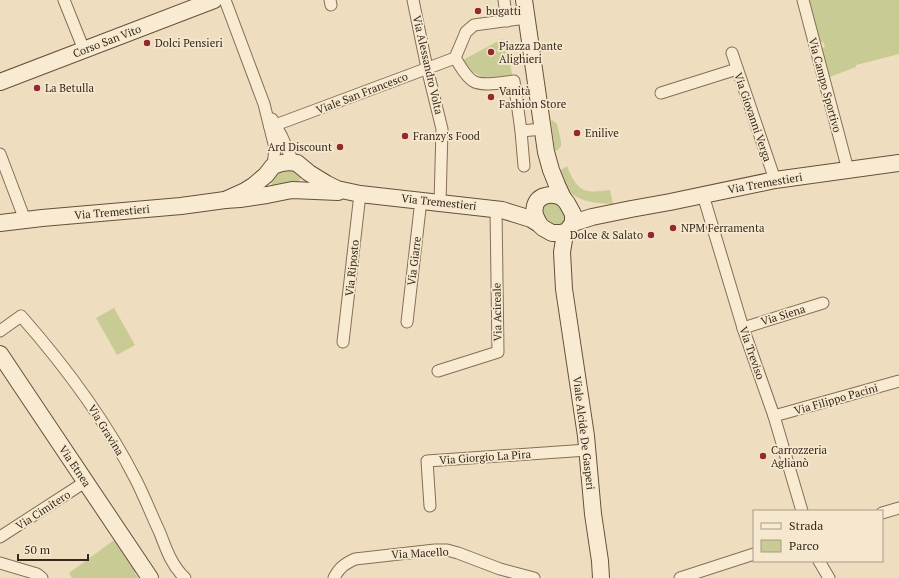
<svg xmlns="http://www.w3.org/2000/svg" width="899" height="578" viewBox="0 0 899 578" font-family="'PT Serif',serif">
<style>
.green{fill:#c8cb93}
.lines{fill:none;stroke-linecap:round;stroke-linejoin:round}
.street-casing{stroke:#866e57;stroke-width:13}
.secondary-casing{stroke:#684f3b;stroke-width:18}
.street{stroke:#f9ebd2;stroke-width:11}
.secondary{stroke:#f9ebd2;stroke-width:16}
.poi-dot{fill:#95272d;stroke:#f5e8ce;stroke-width:1.5}
.labels{text-anchor:middle;dominant-baseline:central;stroke-width:3.5;stroke-linejoin:round;paint-order:stroke}
.poi-label{font-size:11px;fill:#36271c;stroke:#f5e8ce;text-anchor:start}
.street-label{font-size:11px;fill:#36271c;stroke:#f5e8ce}
</style>
<rect width="100%" height="100%" fill="#eeddbf"/>
<g class="green">
<polygon points="807,0 899,0 899,54 856,65 856,67 827,78 821,50 825,46 823,42 819,42"/>
<polygon points="502,39 503,42 507,44 512,75 484,78 473,72 463,60"/>
<polygon points="552,120 557,124 561,141 561,146 557,151 555,150 551,121"/>
<path d="M567 166C577 191 583 194 610 190L613 204C594 203 573 202 563 183 561 180 560 176 558 172Z"/>
<polygon points="292,167 301,175 300,180 298,182 275,186 272,185 270,180 275,173"/>
<polygon points="555,202 564,209 567,222 558,228 544,219 542,206 544,203"/>
<polygon points="114,308 135,345 117,355 96,318"/>
<polygon points="117,538 137,567 135,573 138,578 72,578 69,573"/>
</g>
<g class="lines">
<defs>
<g id="street">
<polyline points="64,0 84,50"/>
<polyline points="225,0 264,104 275,148 273,166"/>
<polyline points="330,0 331,5"/>
<polyline points="413,0 427,68 442,129 440,203"/>
<polyline points="504,0 507,21"/>
<polyline points="803,0 848,170"/>
<polyline points="732,53 775,180"/>
<path d="M455 58C460 65 465 76 473 81 482 87 504 82 514 81L521 131 543 129"/>
<polyline points="661,93 737,69"/>
<polyline points="272,119 282,137 293,162"/>
<polyline points="270,127 455,58 466,32 474,25 526,18"/>
<polyline points="521,131 524,166"/>
<polyline points="0,154 25,220"/>
<polyline points="703,195 743,328 774,416 802,511"/>
<polyline points="407,322 421,200"/>
<polyline points="743,328 823,303"/>
<path d="M0 331 21 316C65 366 106 421 136 480 145 498 152 516 160 533 166 549 172 566 185 578"/>
<polyline points="343,342 360,194"/>
<polyline points="438,371 498,352 496,209"/>
<polyline points="774,416 899,381"/>
<polyline points="430,506 427,461 587,450"/>
<polyline points="882,513 899,508"/>
<polyline points="0,537 85,482"/>
<polyline points="819,561 829,578"/>
<polyline points="0,563 37,574 42,578"/>
<path d="M334 578C339 568 344 564 355 559L435 550H447L458 553 500 569 534 578"/>
<polyline points="680,578 754,554"/>
</g>
<g id="secondary">
<polyline points="0,82 214,0"/>
<polyline points="225,200 245,191 253,186 266,175 273,166 282,163 289,162 297,163 309,173 327,184 337,189 360,194 502,210 531,219 539,224 543,228 552,233 561,233 567,231 573,223 573,214 567,203 563,198 557,185 551,170 546,152 524,0"/>
<polyline points="0,223 42,218 181,206 225,200 240,199 267,195 292,190 338,192"/>
<polyline points="573,223 592,217 631,209 670,202 775,180 899,163"/>
<path d="M539 224C538 221 536 218 535 215 531 196 550 191 563 198"/>
<polyline points="567,231 564,240 562,252 564,289 586,436 593,514 600,561 601,578"/>
<polyline points="0,354 22,387 150,578"/>
</g>
</defs>
<use href="#street" class="street-casing"/>
<use href="#secondary" class="secondary-casing"/>
<use href="#street" class="street"/>
<use href="#secondary" class="secondary"/>
</g>
<g class="poi-dot">
<circle cx="478" cy="11" r="4"/>
<circle cx="147" cy="43" r="4"/>
<circle cx="491" cy="52" r="4"/>
<circle cx="37" cy="88" r="4"/>
<circle cx="491" cy="97" r="4"/>
<circle cx="577" cy="133" r="4"/>
<circle cx="405" cy="136" r="4"/>
<circle cx="340" cy="147" r="4"/>
<circle cx="673" cy="228" r="4"/>
<circle cx="651" cy="235" r="4"/>
<circle cx="763" cy="456" r="4"/>
</g>
<g class="labels">
<g class="poi-label">
<text x="486" y="11">bugatti</text>
<text x="155" y="43">Dolci Pensieri</text>
<text x="499" y="46">Piazza Dante<tspan x="499" dy="13">Alighieri</tspan></text>
<text x="45" y="88">La Betulla</text>
<text x="499" y="91">Vanità<tspan x="499" dy="13">Fashion Store</tspan></text>
<text x="585" y="133">Enilive</text>
<text x="413" y="136">Franzy's Food</text>
<text x="332" y="147" text-anchor="end">Ard Discount</text>
<text x="681" y="228">NPM Ferramenta</text>
<text x="643" y="235" text-anchor="end">Dolce &amp; Salato</text>
<text x="771" y="450">Carrozzeria<tspan x="771" dy="13">Aglianò</tspan></text>
</g>
<g class="street-label">
<text transform="translate(107 41) rotate(-21)">Corso San Vito</text>
<text transform="translate(428 65) rotate(77)">Via Alessandro Volta</text>
<text transform="translate(825 85) rotate(75)">Via Campo Sportivo</text>
<text transform="translate(362 93) rotate(-21)">Viale San Francesco</text>
<text transform="translate(753 117) rotate(71)">Via Giovanni Verga</text>
<text transform="translate(765 183) rotate(-10)">Via Tremestieri</text>
<text transform="translate(439 202) rotate(6)">Via Tremestieri</text>
<text transform="translate(112 212) rotate(-5)">Via Tremestieri</text>
<text transform="translate(414 261) rotate(-83)">Via Giarre</text>
<text transform="translate(352 268) rotate(-84)">Via Riposto</text>
<text transform="translate(497 312) rotate(-91)">Via Acireale</text>
<text transform="translate(783 315) rotate(-17)">Via Siena</text>
<text transform="translate(752 353) rotate(71)">Via Treviso</text>
<text transform="translate(836 399) rotate(-16)">Via Filippo Pacini</text>
<text transform="translate(106 430) rotate(58)">Via Gravina</text>
<text transform="translate(584 433) rotate(83)">Viale Alcide De Gasperi</text>
<text transform="translate(485 457) rotate(-4)">Via Giorgio La Pira</text>
<text transform="translate(75 466) rotate(56)">Via Etnea</text>
<text transform="translate(43 510) rotate(-33)">Via Cimitero</text>
<text transform="translate(420 553) rotate(-3)">Via Macello</text>
</g>
</g>
<rect x="753" y="510" width="130" height="52" fill="#f5e8ce" stroke="#a99b87"/>
<rect x="761" y="523" width="20" height="6" fill="#f9ebd2" stroke="#a99b87"/>
<text x="789" y="530" font-size="12" fill="#36271c">Strada</text>
<rect x="761" y="540" width="20" height="12" fill="#c8cb93" stroke="#a99b87"/>
<text x="789" y="550" font-size="12" fill="#36271c">Parco</text>
<path d="M18 554v6h70v-6" fill="none" stroke="#36271c" stroke-width="2"/>
<text x="24" y="554" font-size="12" fill="#36271c" stroke="#f5e8ce" stroke-width="3" paint-order="stroke">50 m</text>
</svg>
